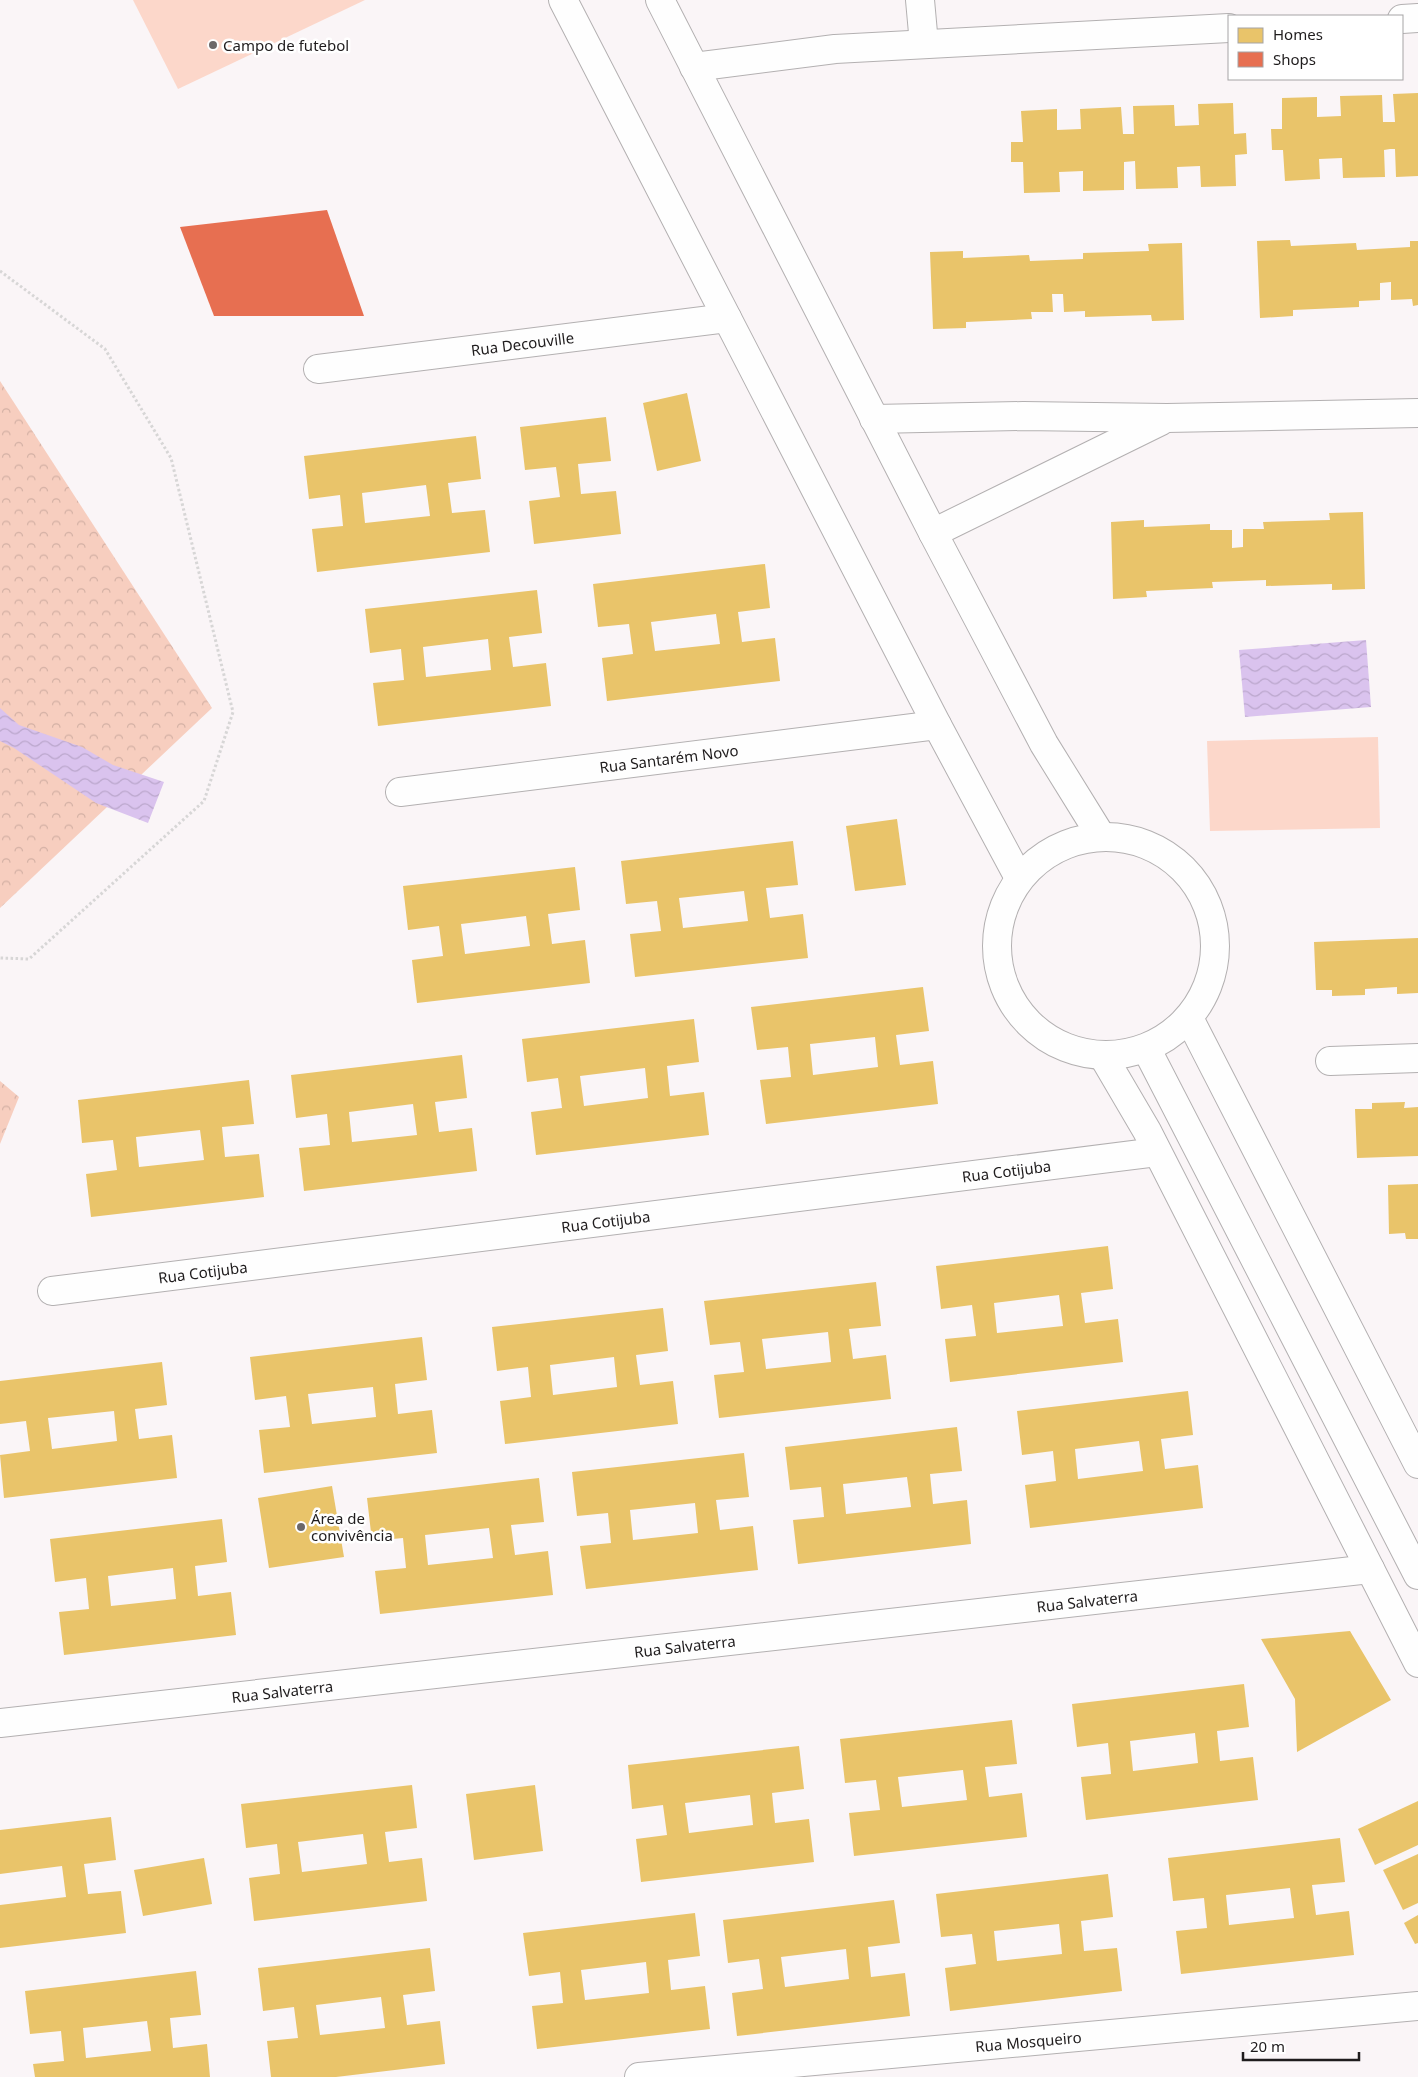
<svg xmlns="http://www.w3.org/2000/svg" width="1418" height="2077" viewBox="0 0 1418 2077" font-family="'Noto Sans',sans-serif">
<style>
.forest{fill:url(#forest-crowns)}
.pitch{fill:#fcd7ca}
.water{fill:url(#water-waves)}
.homes{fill:#e9c46a;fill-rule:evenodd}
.shops{fill:#e76f51}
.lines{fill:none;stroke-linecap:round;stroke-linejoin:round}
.street-casing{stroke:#b3b0b1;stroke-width:30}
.secondary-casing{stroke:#b3b0b1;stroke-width:30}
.path{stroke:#d7d6d6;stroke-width:3;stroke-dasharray:2.5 2.5;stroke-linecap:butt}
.street{stroke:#fefefe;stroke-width:28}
.secondary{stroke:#fefefe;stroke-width:28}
.poi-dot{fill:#6c6869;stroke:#fff;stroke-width:2}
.labels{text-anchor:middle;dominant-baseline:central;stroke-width:5;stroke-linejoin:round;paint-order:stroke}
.poi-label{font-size:15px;fill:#1f1c1d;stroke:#fff;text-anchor:start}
.street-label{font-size:15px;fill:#1f1c1d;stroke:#fff}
</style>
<defs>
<pattern id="forest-crowns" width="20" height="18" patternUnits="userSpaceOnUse" patternTransform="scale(1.25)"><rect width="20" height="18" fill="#f7cebf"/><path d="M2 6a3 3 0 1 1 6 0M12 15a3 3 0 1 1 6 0" fill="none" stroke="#d3b0a4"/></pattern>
<pattern id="water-waves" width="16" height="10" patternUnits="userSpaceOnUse" patternTransform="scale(1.25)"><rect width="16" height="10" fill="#dac3ee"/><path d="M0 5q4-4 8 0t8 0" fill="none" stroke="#bba7cc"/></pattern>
</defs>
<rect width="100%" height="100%" fill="#faf5f7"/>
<g class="forest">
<polygon points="0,381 212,708 0,908"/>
<polygon points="0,1081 19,1097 0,1144"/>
</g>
<g class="pitch">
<polygon points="133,0 365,0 178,89"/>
<polygon points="1378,737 1380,828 1210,831 1207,741"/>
</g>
<g class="water">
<polygon points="1366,640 1371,707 1245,717 1239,650"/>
<polygon points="0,708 19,725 82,747 113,765 164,782 148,823 96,803 14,748 0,741"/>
</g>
<g class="homes">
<polygon points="1418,93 1418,176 1396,177 1395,149 1390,149 1384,150 1385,177 1343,178 1342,158 1319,159 1320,179 1285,181 1283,150 1272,150 1271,129 1282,129 1282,98 1317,97 1317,117 1341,116 1340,96 1382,95 1383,122 1395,122 1393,94"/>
<polygon points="1233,103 1234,134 1246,133 1247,154 1235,155 1236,186 1201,187 1200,166 1177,167 1178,188 1136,189 1135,161 1124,162 1124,190 1083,191 1083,171 1059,172 1060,192 1024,193 1023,162 1011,162 1011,142 1023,142 1021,111 1057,109 1057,130 1081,129 1080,109 1121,107 1123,134 1134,134 1133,106 1174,105 1175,126 1199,125 1198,104"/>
<polygon points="1290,240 1291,246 1356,243 1357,250 1410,247 1410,241 1418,241 1418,305 1413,306 1412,299 1391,300 1391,282 1380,283 1380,300 1359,301 1359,307 1293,310 1293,316 1260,318 1257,241"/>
<polygon points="1182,243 1184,320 1152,321 1151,315 1085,317 1085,311 1064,312 1063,294 1052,294 1053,312 1031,312 1032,319 966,322 966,328 933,329 930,252 963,251 963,258 1029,255 1030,261 1056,260 1083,259 1083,253 1149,251 1148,244"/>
<polygon points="687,393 701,461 657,471 643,403"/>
<polygon points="606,417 611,461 578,464 581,494 616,491 621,534 534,544 529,501 560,497 556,467 525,470 520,427"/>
<path d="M476 436 481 479 448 483 452 513 485 510 490 552 317 572 312 529 343 526 340 495 309 499 304 456ZM426 485 430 516 365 523 362 493Z"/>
<polygon points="1363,512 1365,589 1332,590 1332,584 1266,586 1266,580 1212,582 1213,588 1146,591 1147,597 1113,599 1111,522 1144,520 1144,527 1210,524 1210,530 1232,530 1232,548 1243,547 1243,529 1264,529 1263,522 1330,520 1329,513"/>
<path d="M765 564 770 608 738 612 742 642 775 638 780 681 607 701 602 658 633 654 629 624 598 627 593 584ZM716 614 720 644 655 651 651 622Z"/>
<path d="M537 590 542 633 509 637 513 667 546 663 551 706 378 726 373 683 404 680 401 649 370 653 365 609ZM488 639 491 670 426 677 423 647Z"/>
<polygon points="897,819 906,885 855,891 846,826"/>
<path d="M793 841 798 885 766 888 770 918 803 914 808 958 635 977 630 934 661 931 657 901 626 904 621 861ZM744 891 748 921 683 928 679 898Z"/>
<path d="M575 867 580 910 548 914 552 944 585 940 590 983 417 1003 412 960 443 956 439 926 408 930 403 886ZM526 916 530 946 465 954 461 924Z"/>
<polygon points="1418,938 1418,993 1397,994 1397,987 1365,989 1365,995 1332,996 1332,990 1316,990 1314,942"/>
<path d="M923 987 929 1031 896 1035 900 1065 933 1061 938 1104 766 1124 760 1080 791 1077 788 1047 757 1050 751 1007ZM875 1037 878 1067 813 1075 810 1044Z"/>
<path d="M694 1019 699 1062 667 1066 670 1096 704 1092 709 1135 536 1155 531 1112 562 1108 558 1078 527 1082 522 1039ZM645 1068 648 1098 584 1106 580 1076Z"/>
<path d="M462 1055 467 1098 435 1102 439 1132 472 1128 477 1171 304 1191 299 1148 330 1145 327 1114 296 1118 291 1075ZM413 1104 417 1135 352 1142 349 1112Z"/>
<path d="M249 1080 254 1124 222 1127 225 1157 259 1154 264 1197 91 1217 86 1174 117 1170 113 1140 82 1143 78 1100ZM200 1130 204 1160 139 1167 136 1137Z"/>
<polygon points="1405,1102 1404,1108 1418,1107 1418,1156 1357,1158 1355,1109 1372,1109 1372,1103"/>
<polygon points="1418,1184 1418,1239 1406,1239 1405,1233 1389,1234 1388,1185"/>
<path d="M1108 1246 1113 1289 1081 1293 1085 1323 1118 1319 1123 1362 950 1382 945 1339 976 1336 972 1305 941 1309 936 1266ZM1059 1295 1063 1326 997 1333 994 1303Z"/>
<path d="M876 1282 881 1326 849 1329 853 1359 886 1355 891 1399 719 1418 714 1375 744 1372 740 1342 710 1345 704 1301ZM828 1332 831 1362 766 1369 762 1339Z"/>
<path d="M663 1308 668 1351 636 1355 640 1385 673 1381 678 1424 505 1444 500 1401 531 1397 528 1367 497 1371 492 1327ZM614 1357 617 1387 553 1395 550 1365Z"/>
<path d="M422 1337 427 1380 395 1384 398 1414 432 1410 437 1453 264 1473 259 1430 290 1427 286 1396 255 1400 250 1357ZM373 1387 376 1417 312 1424 308 1394Z"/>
<path d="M162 1362 167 1405 135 1409 139 1439 172 1435 177 1478 4 1498 0 1455 30 1451 26 1421 0 1424V1381ZM114 1411 117 1441 52 1449 48 1418Z"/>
<path d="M1188 1391 1193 1435 1161 1439 1165 1469 1198 1465 1203 1508 1030 1528 1025 1485 1056 1481 1053 1451 1022 1455 1017 1411ZM1139 1441 1143 1471 1078 1479 1075 1449Z"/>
<path d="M957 1427 962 1471 930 1474 933 1504 967 1500 971 1544 798 1564 793 1520 824 1517 821 1487 790 1490 785 1447ZM907 1477 911 1507 846 1514 843 1484Z"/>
<path d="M744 1453 749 1497 716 1500 720 1530 753 1526 758 1570 586 1589 580 1546 611 1543 608 1513 577 1516 572 1472ZM695 1503 698 1533 633 1540 630 1510Z"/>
<path d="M539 1478 544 1522 511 1525 515 1555 548 1551 553 1595 380 1614 375 1571 406 1568 403 1538 372 1541 367 1498ZM489 1528 493 1558 428 1565 425 1535Z"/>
<polygon points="332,1486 344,1557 269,1568 258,1498"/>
<path d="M222 1519 227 1562 195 1566 198 1596 231 1592 236 1635 64 1655 59 1612 89 1609 86 1578 55 1582 50 1539ZM173 1568 176 1599 111 1606 108 1576Z"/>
<polygon points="1350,1631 1391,1700 1297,1752 1295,1699 1261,1639"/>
<path d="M1244 1684 1249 1727 1217 1731 1220 1761 1253 1757 1258 1800 1086 1820 1081 1777 1111 1774 1108 1743 1077 1747 1072 1704ZM1195 1733 1198 1763 1133 1771 1130 1741Z"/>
<path d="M1012 1720 1017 1764 985 1767 989 1797 1022 1793 1027 1837 854 1856 849 1813 880 1810 876 1780 845 1783 840 1739ZM963 1770 967 1800 902 1807 898 1777Z"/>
<path d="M799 1746 804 1789 772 1793 775 1823 809 1819 814 1862 641 1882 636 1839 667 1835 663 1805 632 1809 628 1765ZM750 1795 753 1825 689 1833 685 1803Z"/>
<path d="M412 1785 417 1828 385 1832 389 1862 422 1858 427 1901 254 1921 249 1878 280 1874 277 1844 246 1848 241 1804ZM363 1834 367 1864 302 1872 298 1842Z"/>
<polygon points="535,1785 543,1851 474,1860 466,1794"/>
<polygon points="1418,1801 1418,1845 1375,1865 1358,1829"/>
<polygon points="111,1817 116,1860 84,1864 88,1894 121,1891 126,1933 0,1948 0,1905 66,1897 62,1866 0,1874 0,1830"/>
<path d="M1340 1838 1345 1882 1312 1885 1316 1915 1349 1911 1354 1955 1181 1974 1176 1931 1207 1928 1204 1898 1173 1901 1168 1858ZM1290 1888 1294 1918 1229 1925 1226 1895Z"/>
<polygon points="1418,1854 1418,1903 1403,1910 1383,1870"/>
<polygon points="204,1858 212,1904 143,1916 134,1870"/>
<path d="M1108 1874 1113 1917 1081 1921 1084 1951 1117 1948 1122 1991 950 2011 945 1968 976 1964 972 1934 941 1937 936 1894ZM1059 1924 1062 1954 997 1961 994 1931Z"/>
<path d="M894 1900 900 1943 868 1947 871 1977 905 1973 910 2016 737 2036 732 1993 763 1989 759 1959 728 1963 723 1920ZM846 1949 849 1979 785 1987 781 1957Z"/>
<path d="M695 1913 700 1956 668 1960 671 1990 705 1986 710 2029 537 2049 532 2006 563 2003 560 1972 529 1976 523 1933ZM646 1962 649 1993 585 2000 581 1970Z"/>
<polygon points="1418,1915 1418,1943 1415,1944 1404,1923"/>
<path d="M430 1948 435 1991 403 1995 407 2025 440 2021 445 2064 336 2077H271L267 2041 298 2038 294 2007 263 2011 258 1968ZM381 1997 385 2028 320 2035 316 2005Z"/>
<path d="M196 1971 201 2015 170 2018 173 2048 207 2044 210 2077H35L33 2064 64 2061 61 2031 30 2034 25 1991ZM147 2021 151 2051 86 2058 83 2028Z"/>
</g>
<polygon class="shops" points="327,210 364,316 214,316 180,227"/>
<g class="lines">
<defs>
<g id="street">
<polyline points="920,0 924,44"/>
<polyline points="1402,19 1418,18"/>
<polyline points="694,67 835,49 1229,28"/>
<path id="s1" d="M318 369 727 318"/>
<polyline points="874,419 1023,416 1167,418 1418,413"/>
<polyline points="933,533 1161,421"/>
<path id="s2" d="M400 792 937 725"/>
<polyline points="1146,1048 1418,1575"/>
<polyline points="1330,1061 1418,1058"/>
<path id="s3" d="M52 1291 1157 1152"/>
<path id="s4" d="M0 1723 1370 1569"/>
<path id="s5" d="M639 2077 1418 2006"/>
</g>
<g id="secondary">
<polyline points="563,0 937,725 1019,878"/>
<polyline points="660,0 933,533 1044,744 1101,836"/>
<circle cx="1106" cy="946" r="109"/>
<polyline points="1189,1018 1418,1464"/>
<polyline points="1103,1056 1147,1131 1418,1663"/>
</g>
</defs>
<use href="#street" class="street-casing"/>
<use href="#secondary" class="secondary-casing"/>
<polyline class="path" points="0,271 105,349 171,458 233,712 204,801 29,959 0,958"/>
<use href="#street" class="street"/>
<use href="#secondary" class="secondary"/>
</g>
<g class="poi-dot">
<circle cx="213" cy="45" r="5"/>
<circle cx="301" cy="1527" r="5"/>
</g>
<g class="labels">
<g class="poi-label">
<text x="223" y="45">Campo de futebol</text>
<text x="311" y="1518">Área de<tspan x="311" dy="17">convivência</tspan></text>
</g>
<g class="street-label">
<text stroke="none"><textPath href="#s1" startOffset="206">Rua Decouville</textPath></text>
<text stroke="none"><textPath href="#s2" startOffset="271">Rua Santarém Novo</textPath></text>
<text stroke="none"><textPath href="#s3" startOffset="962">Rua Cotijuba</textPath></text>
<text stroke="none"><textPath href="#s3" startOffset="558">Rua Cotijuba</textPath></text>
<text stroke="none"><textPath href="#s3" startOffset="152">Rua Cotijuba</textPath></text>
<text stroke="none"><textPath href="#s4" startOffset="1094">Rua Salvaterra</textPath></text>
<text stroke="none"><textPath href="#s4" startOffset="689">Rua Salvaterra</textPath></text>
<text stroke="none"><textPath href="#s4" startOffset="284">Rua Salvaterra</textPath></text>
<text stroke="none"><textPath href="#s5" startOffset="391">Rua Mosqueiro</textPath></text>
</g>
</g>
<rect x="1228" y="15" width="175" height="65" fill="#ffffff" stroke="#a5a4a5"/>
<rect x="1238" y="28" width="25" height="15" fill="#e9c46a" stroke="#a5a4a5"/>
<text x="1273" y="40" font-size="15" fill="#1f1c1d">Homes</text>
<rect x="1238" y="52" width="25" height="15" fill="#e76f51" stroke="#a5a4a5"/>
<text x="1273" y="65" font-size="15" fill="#1f1c1d">Shops</text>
<path d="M1243 2052v8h116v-8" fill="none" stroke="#1f1c1d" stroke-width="2.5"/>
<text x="1250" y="2052" font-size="15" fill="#1f1c1d" stroke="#ffffff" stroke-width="4" paint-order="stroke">20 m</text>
</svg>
